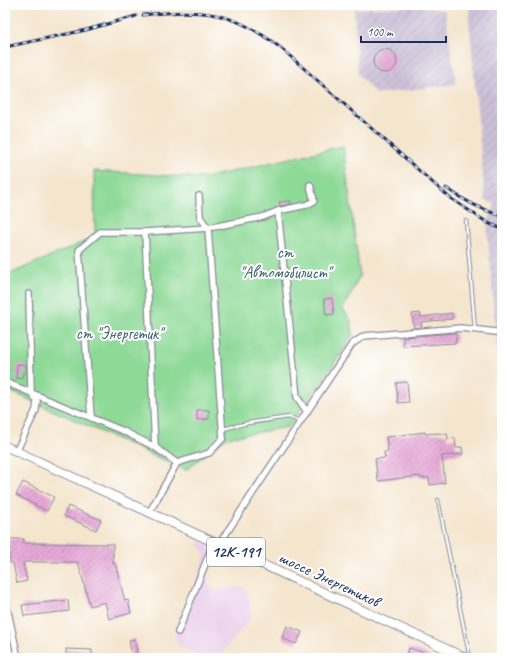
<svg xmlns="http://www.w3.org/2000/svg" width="507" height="663" viewBox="0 0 507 663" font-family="Caveat,sans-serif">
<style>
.built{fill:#ebd1ec}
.industrial{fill:url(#industrial-furrows)}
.garden{fill:#8dd996;stroke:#54847a}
.building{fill:url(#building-hatch)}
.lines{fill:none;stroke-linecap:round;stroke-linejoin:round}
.service-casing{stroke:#888a96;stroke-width:4.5}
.minor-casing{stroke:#888a96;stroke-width:8}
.primary-casing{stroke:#888a96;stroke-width:10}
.service{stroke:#fff;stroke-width:2.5}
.minor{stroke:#fff;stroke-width:5.5}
.primary{stroke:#fff;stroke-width:8}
.rail-casing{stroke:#1b2f5e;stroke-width:3}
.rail{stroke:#fff;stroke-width:1.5;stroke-dasharray:4.5;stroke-linecap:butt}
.labels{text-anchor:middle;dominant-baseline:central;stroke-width:4;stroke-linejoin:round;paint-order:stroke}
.shield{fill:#fff;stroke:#5f6d8e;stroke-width:1}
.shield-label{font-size:16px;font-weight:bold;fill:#1b2f5e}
.park-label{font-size:17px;fill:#3d626f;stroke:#fff}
.street-label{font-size:17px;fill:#1b2f5e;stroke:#fff}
</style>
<defs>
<pattern id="industrial-furrows" width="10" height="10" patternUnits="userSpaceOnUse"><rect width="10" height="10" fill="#cbbfd6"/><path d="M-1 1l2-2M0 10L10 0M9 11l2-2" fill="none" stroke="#aea4ba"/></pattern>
<pattern id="building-hatch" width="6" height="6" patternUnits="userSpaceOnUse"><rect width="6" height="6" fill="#e7a9d8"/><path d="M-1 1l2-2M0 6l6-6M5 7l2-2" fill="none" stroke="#ba8ab2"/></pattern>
</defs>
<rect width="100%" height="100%" fill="#fff"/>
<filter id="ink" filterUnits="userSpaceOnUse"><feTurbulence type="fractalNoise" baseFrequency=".025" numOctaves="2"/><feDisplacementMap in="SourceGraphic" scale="8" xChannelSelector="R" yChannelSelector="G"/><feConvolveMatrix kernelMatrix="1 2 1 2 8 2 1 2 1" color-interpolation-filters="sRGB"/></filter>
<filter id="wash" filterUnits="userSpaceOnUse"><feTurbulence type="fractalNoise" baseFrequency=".012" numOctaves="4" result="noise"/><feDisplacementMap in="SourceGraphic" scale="16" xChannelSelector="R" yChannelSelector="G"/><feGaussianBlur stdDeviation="0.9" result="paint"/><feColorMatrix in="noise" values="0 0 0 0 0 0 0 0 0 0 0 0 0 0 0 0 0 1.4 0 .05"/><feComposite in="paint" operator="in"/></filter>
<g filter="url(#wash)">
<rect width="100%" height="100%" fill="#f4e5cd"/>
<polygon class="built" points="200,541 228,554 227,558 217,560 211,566 207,575 209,585 212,589 216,591 242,586 249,597 251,617 218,658 206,658 179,646 174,633 203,563 204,553 199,544"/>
<g class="industrial">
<polygon points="470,5 502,5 502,410 487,225 495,204 485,200 469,19"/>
<polygon points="421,6 445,11 456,84 376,94 358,74 354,9"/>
</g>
<polygon class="garden" points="343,146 360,276 343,309 351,321 353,334 332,367 288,427 226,438 186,470 5,389 5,276 95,237 94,171 204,178"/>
<g id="blocks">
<g class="building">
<circle cx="385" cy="61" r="12"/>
<polygon points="291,201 291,204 280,206 279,202"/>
<polygon points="332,298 334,314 326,315 324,299"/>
<polygon points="420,313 421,317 452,313 452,319 421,322 422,327 414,328 412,314"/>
<polygon points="456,333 456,343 403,346 403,337"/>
<polygon points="17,364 26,365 26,373 23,373 22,379 16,378"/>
<polygon points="407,382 409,402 398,403 396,383"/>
<polygon points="197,410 209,410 209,419 197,420"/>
<polygon points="425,432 425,434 439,433 440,434 447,434 448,439 455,438 456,448 462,447 463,454 442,456 445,483 430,485 429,478 420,478 420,476 378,481 375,459 385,458 384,452 388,452 386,437"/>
<polygon points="23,482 54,497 47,511 16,495"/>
<polygon points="68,506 101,520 96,530 64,516"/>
<polygon points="9,539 24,539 24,543 113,544 113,564 115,563 125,601 128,600 131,613 109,619 105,602 90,606 78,562 25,562 23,563 27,581 17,583 13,563 10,563"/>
<polygon points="68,600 69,611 24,616 22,605"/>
<polygon points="287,626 302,632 296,644 282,638"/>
<polygon points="135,639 138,658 132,658 129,640"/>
<polygon points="409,648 425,653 431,658 406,658"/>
<polygon points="66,649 92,650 92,658 66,658"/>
</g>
</g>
</g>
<g filter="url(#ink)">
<use href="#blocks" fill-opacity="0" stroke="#888a96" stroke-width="1"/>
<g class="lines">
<defs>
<g id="service">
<polyline points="466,221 475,329"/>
<polyline points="223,429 248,423 289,417 300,421"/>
<polyline points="438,500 470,658"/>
</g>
<g id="minor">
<polyline points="278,211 297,397 307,412"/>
<polyline points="145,232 155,447 177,463 149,513"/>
<polyline points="5,382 123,431 155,447"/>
<polyline points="91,417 79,250 100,232 145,232 208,228 263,217 278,211 306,205 314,201 310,185"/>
<polyline points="16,452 36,410 37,401 31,392 29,294"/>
<polyline points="177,463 209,453 223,438 208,228 200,217 199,196"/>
<polyline points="219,544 352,344 364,336 461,328 496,332"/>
<polyline points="5,598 18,658"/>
<polyline points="178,632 214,542"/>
</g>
<polyline id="primary" points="5,446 466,658"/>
</defs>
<use href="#service" class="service-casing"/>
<use href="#minor" class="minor-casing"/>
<use href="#primary" class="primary-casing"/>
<use href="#service" class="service"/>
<use href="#minor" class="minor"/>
<use href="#primary" class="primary"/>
<defs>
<g id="rail">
<path d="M143 15C202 8 234 11 282 49L450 198 488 223 502 229"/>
<polyline points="5,47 86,30 136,16"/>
<path d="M446 188C463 200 482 210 502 216"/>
</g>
</defs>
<use href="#rail" class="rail-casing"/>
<use href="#rail" class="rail"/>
</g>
</g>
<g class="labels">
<rect class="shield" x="207" y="538" width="58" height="28" rx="3"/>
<g class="shield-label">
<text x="236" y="552">12К-191</text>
</g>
<g class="park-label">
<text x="285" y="252">ст<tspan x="285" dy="20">"Автомобилист"</tspan></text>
<text x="119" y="333">ст "Энергетик"</text>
</g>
<g class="street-label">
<text transform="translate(329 579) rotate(25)">шоссе Энергетиков</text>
</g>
</g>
<rect width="507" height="663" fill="none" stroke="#fff" stroke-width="20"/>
<path d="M361 36v6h85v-6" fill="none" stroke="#1b2f5e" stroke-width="2"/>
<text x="367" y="36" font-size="12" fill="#1b2f5e" stroke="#ffffff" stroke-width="3" paint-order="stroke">100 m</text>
</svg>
